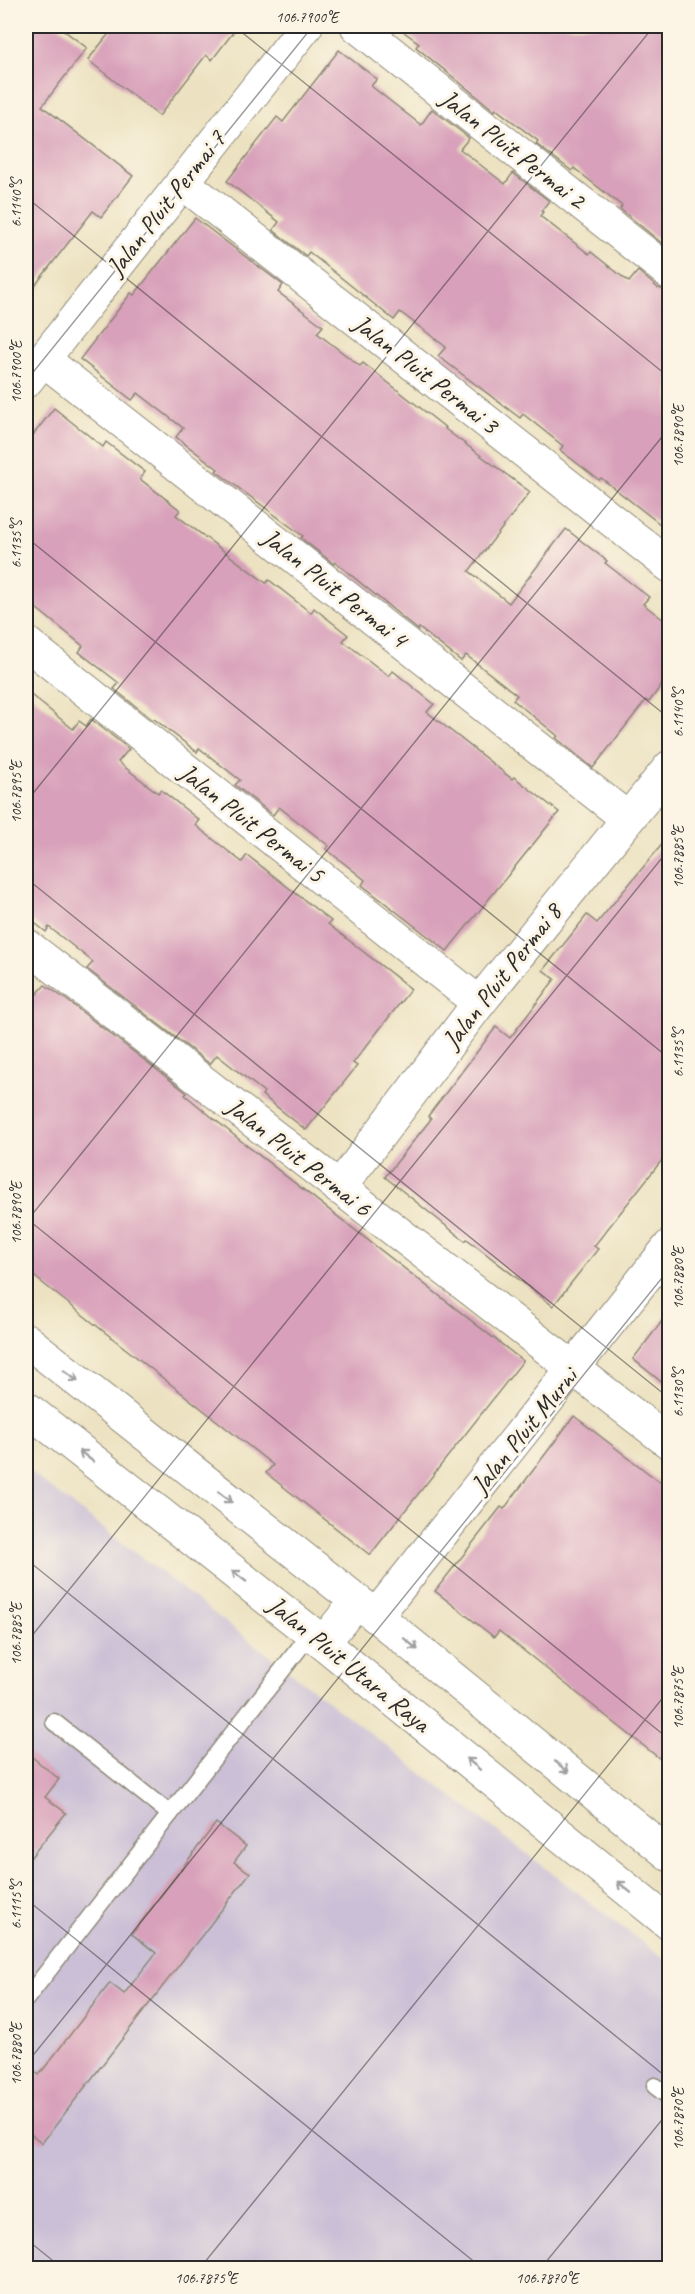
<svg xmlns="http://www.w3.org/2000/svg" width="695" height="2294" viewBox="0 0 695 2294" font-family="Caveat,sans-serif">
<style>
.industrial{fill:#cabfd6}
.building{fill:#d8a0ba}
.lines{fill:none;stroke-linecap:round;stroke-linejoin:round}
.lane-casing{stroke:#8c8676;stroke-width:19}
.street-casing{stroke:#8c8676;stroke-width:35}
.secondary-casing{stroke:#8c8676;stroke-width:35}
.lane{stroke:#fff;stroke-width:16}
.street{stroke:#fff;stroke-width:33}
.secondary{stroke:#fff;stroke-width:33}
.oneway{stroke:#a0a0a0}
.ticks{fill:none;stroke:#2b2b2b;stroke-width:1.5;stroke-opacity:0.45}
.labels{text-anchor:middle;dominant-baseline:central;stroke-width:6;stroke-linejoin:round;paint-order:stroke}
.street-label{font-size:26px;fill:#2b2b2b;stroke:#fcf5e5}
.neatline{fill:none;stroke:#2b2b2b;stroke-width:2}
.ticks-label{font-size:15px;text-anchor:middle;fill:#2b2b2b}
</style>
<rect width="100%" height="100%" fill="#fcf5e5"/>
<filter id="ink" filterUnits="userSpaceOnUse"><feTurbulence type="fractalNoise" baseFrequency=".0167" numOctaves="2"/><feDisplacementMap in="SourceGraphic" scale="12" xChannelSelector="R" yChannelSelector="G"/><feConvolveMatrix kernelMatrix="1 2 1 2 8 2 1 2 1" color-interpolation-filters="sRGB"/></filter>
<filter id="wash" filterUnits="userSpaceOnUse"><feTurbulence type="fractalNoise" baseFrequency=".008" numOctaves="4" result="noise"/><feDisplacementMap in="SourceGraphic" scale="24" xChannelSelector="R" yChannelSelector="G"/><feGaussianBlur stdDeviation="1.35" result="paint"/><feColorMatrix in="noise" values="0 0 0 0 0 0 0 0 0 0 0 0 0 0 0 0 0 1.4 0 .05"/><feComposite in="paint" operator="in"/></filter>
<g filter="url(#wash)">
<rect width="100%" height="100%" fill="#ece2c1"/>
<polygon class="industrial" points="26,1469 669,1963 669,2268 26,2268"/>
<g id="blocks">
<g class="building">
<polygon points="26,26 58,26 87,48 42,106 133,176 101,217 93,211 26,297"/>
<polygon points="115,26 238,26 212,60 206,55 159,116 88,60"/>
<polygon points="396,26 669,26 669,249 620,209 622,206 574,168 572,171 536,144 538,141 496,109 495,111 416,47 419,43"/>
<polygon points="339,50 377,79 371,86 421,125 432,109 469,138 460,149 505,184 513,173 549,201 541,211 543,212 540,216 589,254 591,252 629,282 638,271 658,288 669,291 669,531 601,478 599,480 560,450 563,446 523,414 520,418 438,356 446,347 400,312 394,320 309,252 306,256 273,230 279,222 227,181 277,117 283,122"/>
<polygon points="195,218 283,285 278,292 323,326 317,333 360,366 363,363 446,428 445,429 530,492 469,571 509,603 566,529 607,561 605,563 649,597 643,604 669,624 669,675 649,702 646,700 593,768 556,738 558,736 513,700 517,695 466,655 461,661 419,628 418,630 335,562 334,564 301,538 303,536 216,471 218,469 176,437 183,428 138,393 132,400 80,359 131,293 134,295"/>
<polygon points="54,408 103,447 106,442 145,472 140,479 180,510 176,515 266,583 269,580 311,613 314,608 348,635 343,641 389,676 393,671 434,704 427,712 512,779 514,777 559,812 447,951 362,885 365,880 326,849 329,846 279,807 273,815 235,785 240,780 199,748 197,752 154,719 153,720 114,689 119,683 79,652 83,646 26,600 26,444"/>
<polygon points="26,691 73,729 79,721 86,726 91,719 129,749 118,762 158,793 161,790 199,820 195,825 242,862 247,855 331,921 328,924 411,989 353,1063 357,1066 306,1130 262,1095 264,1092 217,1055 210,1064 87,969 93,962 49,927 46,932 26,916"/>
<polygon points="669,836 669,1151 594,1246 598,1249 553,1306 467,1239 465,1241 385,1177 431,1119 428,1116 496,1027 510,1038 555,979 543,970 587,915 597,923"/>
<polygon points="26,985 37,994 45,985 64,998 187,1093 185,1095 246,1145 523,1361 370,1555 266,1473 273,1465 26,1270"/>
<polygon points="669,1312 669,1388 633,1359"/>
<polygon points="574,1416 669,1489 669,1766 499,1631 494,1637 435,1591 501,1507 504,1509"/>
<polygon points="26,1752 59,1779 45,1797 66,1813 26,1863"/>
<polygon points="216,1823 246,1846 234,1862 250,1873 42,2143 26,2130 26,2065 39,2075 110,1983 124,1994 156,1953 132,1934"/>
</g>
</g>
</g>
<g filter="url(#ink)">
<use href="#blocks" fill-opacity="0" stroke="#8c8676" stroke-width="1.5"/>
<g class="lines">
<defs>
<g id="lane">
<polyline points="54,1722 170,1814"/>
<polyline points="26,1999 311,1633"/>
<polyline points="655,2086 670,2097"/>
</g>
<g id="street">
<polyline points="357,26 670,273"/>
<polyline points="182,182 670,566"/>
<polyline points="43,359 627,818"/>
<polyline points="26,381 306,26"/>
<polyline points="26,643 479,1003"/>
<polyline points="26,945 670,1443"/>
<polyline points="339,1188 479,1003 670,767"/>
<polyline points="376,1616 670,1246"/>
</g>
<g id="secondary">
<polyline points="26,1340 376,1616 670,1855"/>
<polyline points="26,1408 311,1633 670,1924"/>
<polyline points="323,1643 357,1601"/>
</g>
</defs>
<use href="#lane" class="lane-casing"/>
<use href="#street" class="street-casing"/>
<use href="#secondary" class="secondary-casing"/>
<use href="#lane" class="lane"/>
<use href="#street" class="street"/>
<use href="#secondary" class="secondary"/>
</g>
<defs><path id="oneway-shaft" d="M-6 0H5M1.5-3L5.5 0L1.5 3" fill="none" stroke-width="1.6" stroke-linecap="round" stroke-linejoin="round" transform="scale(1.5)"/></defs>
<g class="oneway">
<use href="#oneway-shaft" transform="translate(71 1376) rotate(38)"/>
<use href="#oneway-shaft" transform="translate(86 1456) rotate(-142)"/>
<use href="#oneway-shaft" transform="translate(225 1497) rotate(38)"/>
<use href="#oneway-shaft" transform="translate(239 1576) rotate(-142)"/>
<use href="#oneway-shaft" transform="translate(411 1644) rotate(39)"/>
<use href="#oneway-shaft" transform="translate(473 1764) rotate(-141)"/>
<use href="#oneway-shaft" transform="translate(562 1767) rotate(39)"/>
<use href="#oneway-shaft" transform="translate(624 1887) rotate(-141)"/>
</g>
</g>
<path class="ticks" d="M234 26 670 378M654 26 670 38M26 197 670 719M26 381 313 26M26 537 670 1059M26 802 654 26M26 878 670 1399M26 1218 670 1740M26 1222 670 427M26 1559 670 2080M26 1643 670 848M26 1899 482 2268M26 2064 670 1268M26 2239 62 2268M200 2268 670 1689M541 2268 670 2110"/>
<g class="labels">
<g class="street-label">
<text transform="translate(513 149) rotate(38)">Jalan Pluit Permai 2</text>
<text transform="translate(166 203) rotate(-52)">Jalan Pluit Permai 7</text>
<text transform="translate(426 374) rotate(38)">Jalan Pluit Permai 3</text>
<text transform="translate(335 588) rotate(38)">Jalan Pluit Permai 4</text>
<text transform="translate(252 823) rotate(38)">Jalan Pluit Permai 5</text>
<text transform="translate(502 976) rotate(-52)">Jalan Pluit Permai 8</text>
<text transform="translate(299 1157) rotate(38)">Jalan Pluit Permai 6</text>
<text transform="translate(524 1431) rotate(-51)">Jalan Pluit Murni</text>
<text transform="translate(349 1664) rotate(39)">Jalan Pluit Utara Raya</text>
</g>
</g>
<rect width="695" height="2294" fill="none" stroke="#fcf5e5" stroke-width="66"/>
<rect x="33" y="33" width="629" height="2228" class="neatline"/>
<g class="ticks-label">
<text x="307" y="22">106.7900°E</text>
<text transform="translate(16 203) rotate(-90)" y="5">6.1140°S</text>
<text transform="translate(16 372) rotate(-90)" y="5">106.7900°E</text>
<text transform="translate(678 436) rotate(-90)" y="5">106.7890°E</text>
<text transform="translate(16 544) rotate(-90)" y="5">6.1135°S</text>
<text transform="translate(678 713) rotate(-90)" y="5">6.1140°S</text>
<text transform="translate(16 792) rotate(-90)" y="5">106.7895°E</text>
<text transform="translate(678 857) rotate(-90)" y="5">106.7885°E</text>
<text transform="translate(678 1053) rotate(-90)" y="5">6.1135°S</text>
<text transform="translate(16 1213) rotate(-90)" y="5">106.7890°E</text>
<text transform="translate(678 1278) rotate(-90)" y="5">106.7880°E</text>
<text transform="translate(678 1393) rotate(-90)" y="5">6.1130°S</text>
<text transform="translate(16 1634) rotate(-90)" y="5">106.7885°E</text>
<text transform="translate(678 1698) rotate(-90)" y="5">106.7875°E</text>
<text transform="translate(16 1905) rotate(-90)" y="5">6.1115°S</text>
<text transform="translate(16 2054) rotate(-90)" y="5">106.7880°E</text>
<text transform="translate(678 2119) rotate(-90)" y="5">106.7870°E</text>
<text x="206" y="2283">106.7875°E</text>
<text x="547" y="2283">106.7870°E</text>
</g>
</svg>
